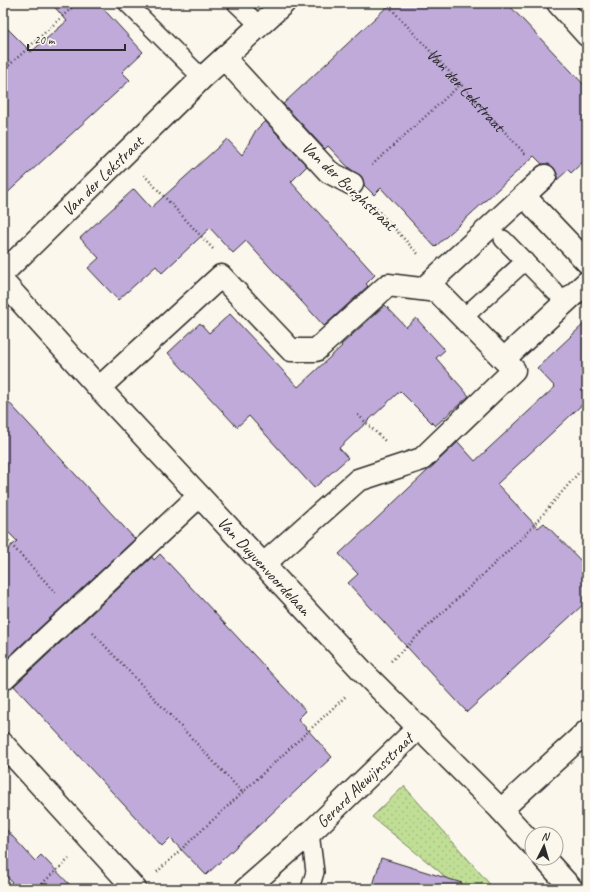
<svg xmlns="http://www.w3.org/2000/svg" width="590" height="892" viewBox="0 0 590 892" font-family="Caveat,sans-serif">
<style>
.grass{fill:url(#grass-dots);stroke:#768460}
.building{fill:#c0aada;stroke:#2b2b2b}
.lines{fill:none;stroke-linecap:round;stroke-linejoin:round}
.lane-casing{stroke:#2b2b2b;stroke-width:20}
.street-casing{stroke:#2b2b2b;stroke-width:25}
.path{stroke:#2b2b2b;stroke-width:2.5;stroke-dasharray:1 3;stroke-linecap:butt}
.lane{stroke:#fbf7ec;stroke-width:17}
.street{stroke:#fbf7ec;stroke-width:22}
.labels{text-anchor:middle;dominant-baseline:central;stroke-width:4;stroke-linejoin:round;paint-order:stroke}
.street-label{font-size:17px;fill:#2b2b2b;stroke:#fbf7ec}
</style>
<defs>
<pattern id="grass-dots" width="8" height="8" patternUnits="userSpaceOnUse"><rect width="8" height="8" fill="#c1de96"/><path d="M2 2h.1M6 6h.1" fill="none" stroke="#a6bf81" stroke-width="1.8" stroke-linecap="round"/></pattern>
</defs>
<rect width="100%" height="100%" fill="#fbf7ec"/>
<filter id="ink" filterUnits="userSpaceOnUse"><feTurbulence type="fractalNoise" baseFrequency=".025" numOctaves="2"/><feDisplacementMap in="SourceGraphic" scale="8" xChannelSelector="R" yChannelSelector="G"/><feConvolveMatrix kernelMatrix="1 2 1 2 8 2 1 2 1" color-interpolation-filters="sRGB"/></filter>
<g filter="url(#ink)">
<polygon class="grass" points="404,786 494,889 455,889 440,872 372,817"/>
<g class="building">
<polygon points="51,3 98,3 143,52 122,72 130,80 3,197 3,24 31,52 67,21"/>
<polygon points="391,3 507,3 587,88 587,158 571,173 568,170 557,180 557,174 554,168 548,164 542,164 534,156 435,247 381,188 374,195 364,185 362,177 349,168 328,146 325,149 283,104"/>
<polygon points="265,121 307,166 291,182 375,275 366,284 368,286 324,326 246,241 233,253 210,228 162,273 156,266 118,300 88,268 99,258 80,238 134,189 151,208 227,139 242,155 256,130"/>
<polygon points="385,305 406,327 416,318 445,350 436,358 469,396 435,426 400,391 339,448 348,458 314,488 249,416 237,427 168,353 200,323 209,333 230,314 298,387 342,346 341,345"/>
<polygon points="587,321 587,400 497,484 538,528 544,523 587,567 587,601 467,712 348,583 358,574 339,554 458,442 475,461 555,387 537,368"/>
<polygon points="3,396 135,539 3,662 3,554 17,541 3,527"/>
<polygon points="160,554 306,711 298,719 332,757 206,875 170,838 162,846 14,686 152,557 154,560"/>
<polygon points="3,826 35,861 41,855 74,889 4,889 12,882 3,873"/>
<polygon points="381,858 462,883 461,889 372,889"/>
</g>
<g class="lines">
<defs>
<g id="lane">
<polyline points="127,3 202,78"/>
<polyline points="236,3 259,25"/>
<polyline points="503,239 555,292"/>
<polyline points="464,317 525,261"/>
<polyline points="310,889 315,872 310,833"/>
</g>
<g id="street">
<polyline points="558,3 587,35"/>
<polyline points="224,58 329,172 352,184"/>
<polyline points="524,196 587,262"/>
<path id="s2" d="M3 273 202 78 284 3"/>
<path id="s3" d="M3 282 99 388 367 676 501 810 532 844"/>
<polyline points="423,289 545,176"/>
<polyline points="504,359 587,282"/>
<polyline points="99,388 221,276 291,350 316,350 388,285 437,291 514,370 422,459 358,480 264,564"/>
<polyline points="3,679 199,496"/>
<polyline points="3,744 135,889"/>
<polyline points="501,810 587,731"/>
<polyline points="544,858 572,889"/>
<path id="s4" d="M246 889 310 833 419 727"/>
</g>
</defs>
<use href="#lane" class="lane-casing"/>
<use href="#street" class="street-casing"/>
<g class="path">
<path id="s1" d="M386 3 526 155"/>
<polyline points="3,55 11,64"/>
<polyline points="3,71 77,3"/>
<polyline points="372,165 461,84"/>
<polyline points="144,175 214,250"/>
<polyline points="371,203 419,255"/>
<polyline points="358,415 385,441"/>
<polyline points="3,536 56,593"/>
<polyline points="93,633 242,792"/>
<polyline points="391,661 526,534 587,463"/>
<polyline points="157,872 346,696"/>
<polyline points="36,889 69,859"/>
</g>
<use href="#lane" class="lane"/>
<use href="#street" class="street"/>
</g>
</g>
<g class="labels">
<g class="street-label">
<text stroke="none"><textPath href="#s1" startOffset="118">Van der Lekstraat</textPath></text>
<text stroke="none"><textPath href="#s2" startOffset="139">Van der Lekstraat</textPath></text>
<text transform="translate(349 186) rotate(43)">Van der Burghstraat</text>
<text stroke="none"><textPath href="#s3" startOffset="386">Van Duyvenvoordelaan</textPath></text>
<text stroke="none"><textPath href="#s4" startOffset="161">Gerard Alewijnsstraat</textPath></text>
</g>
</g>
<rect width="590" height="892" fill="none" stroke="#fbf7ec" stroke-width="16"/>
<rect x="8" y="8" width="574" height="876" fill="none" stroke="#2b2b2b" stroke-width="1.5" filter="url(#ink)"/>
<g transform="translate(544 846) rotate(5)"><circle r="19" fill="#fbf7ec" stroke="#a8a59f"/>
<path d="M0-3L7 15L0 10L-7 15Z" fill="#2b2b2b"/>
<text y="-6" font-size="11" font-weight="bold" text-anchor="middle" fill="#2b2b2b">N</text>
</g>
<path d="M28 44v6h97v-6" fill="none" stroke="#2b2b2b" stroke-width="2"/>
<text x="34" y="44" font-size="12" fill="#2b2b2b" stroke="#fbf7ec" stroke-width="3" paint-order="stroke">20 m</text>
</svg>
